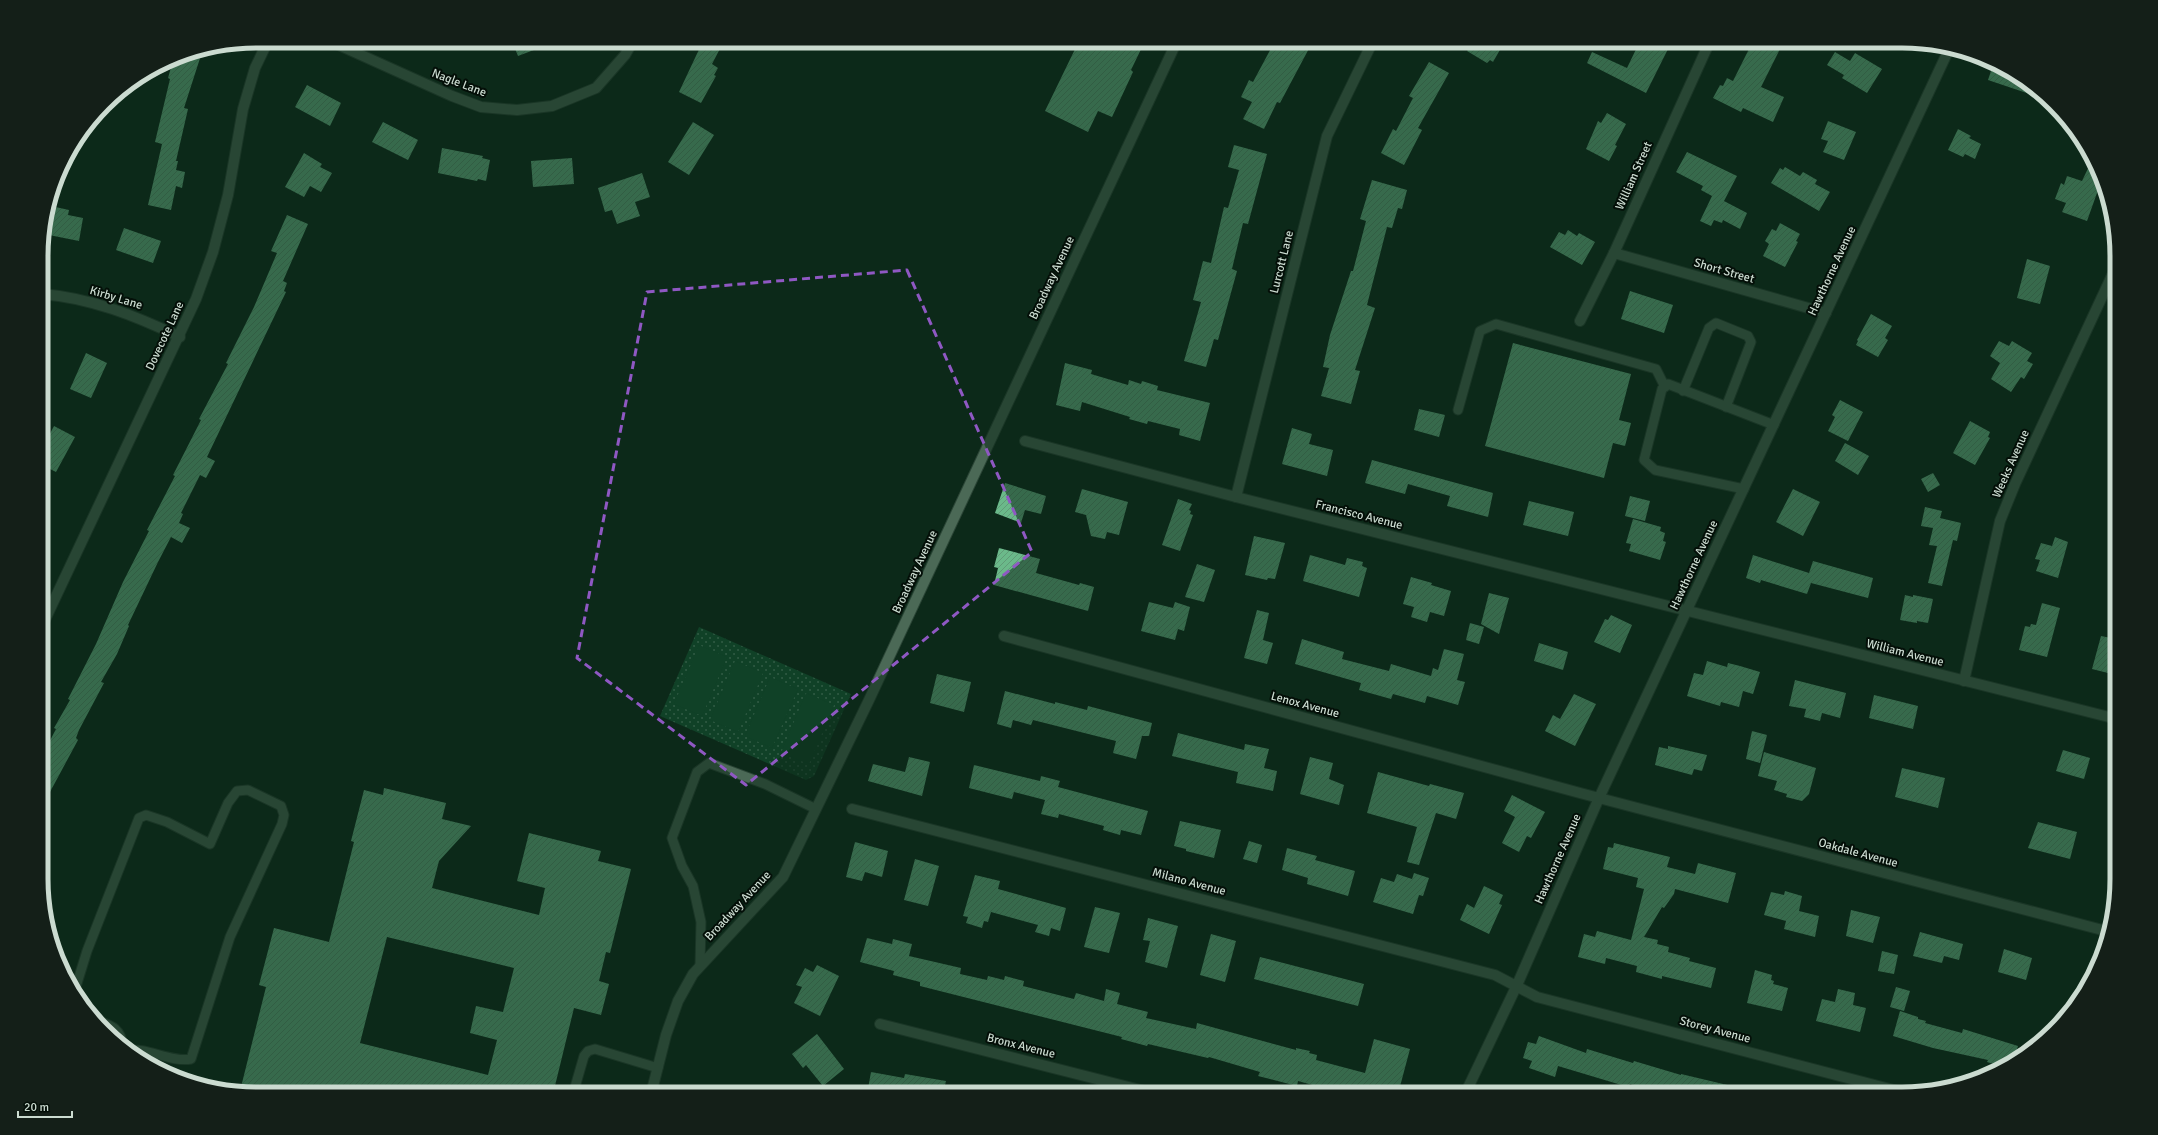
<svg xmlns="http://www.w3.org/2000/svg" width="2158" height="1135" viewBox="0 0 2158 1135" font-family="Signika,sans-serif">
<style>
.grass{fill:url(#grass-dots)}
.garden{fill:#104127}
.building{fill:url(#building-hatch);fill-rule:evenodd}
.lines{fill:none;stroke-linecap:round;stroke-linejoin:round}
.service-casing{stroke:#2b4536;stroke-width:11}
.minor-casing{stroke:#2b4536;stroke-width:12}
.tertiary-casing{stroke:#2b4536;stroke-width:12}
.service{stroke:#4b6956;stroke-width:9}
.minor{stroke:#4b6956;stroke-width:10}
.tertiary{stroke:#4b6956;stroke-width:10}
.marked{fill:none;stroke:#8f58c3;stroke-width:3;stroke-dasharray:8 5;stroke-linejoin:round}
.labels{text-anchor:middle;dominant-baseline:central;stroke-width:4;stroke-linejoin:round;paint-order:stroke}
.street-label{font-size:12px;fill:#cbdbd0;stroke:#040f08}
.rim{fill:none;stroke:#cbdbd0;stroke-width:5}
</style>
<defs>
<pattern id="grass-dots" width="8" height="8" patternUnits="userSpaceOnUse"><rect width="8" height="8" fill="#104127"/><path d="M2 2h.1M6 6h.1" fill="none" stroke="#315c45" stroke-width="1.8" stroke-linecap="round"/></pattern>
<pattern id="building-hatch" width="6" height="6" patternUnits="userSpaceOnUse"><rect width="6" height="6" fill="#6bb98a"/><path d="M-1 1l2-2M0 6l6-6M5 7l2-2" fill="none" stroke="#609b77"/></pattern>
</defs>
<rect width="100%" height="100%" fill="#0c2919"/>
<polygon class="grass" points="699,627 851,694 814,776 806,780 660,716"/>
<g class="garden">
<polygon points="699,645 727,657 702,716 674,704"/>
<polygon points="735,661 763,673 738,732 710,720"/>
<polygon points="770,677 798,689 772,748 745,736"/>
<polygon points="806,693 834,705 809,764 781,753"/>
</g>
<g class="building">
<polygon points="512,41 555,41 555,42 518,56"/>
<polygon points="703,41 724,41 712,64 718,68 714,75 716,76 701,103 679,92"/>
<polygon points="1088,41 1103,47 1106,41 1145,41 1131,70 1133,72 1112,117 1098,111 1088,132 1045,111 1077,45 1084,48"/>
<polygon points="1275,41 1313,41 1280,103 1277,102 1264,129 1243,119 1252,102 1241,97 1249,80 1253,82"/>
<polygon points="1473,41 1505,41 1493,62 1490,60 1487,63 1467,51"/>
<polygon points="1640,41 1672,41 1646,93 1587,63 1592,52 1627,68"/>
<polygon points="1753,41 1769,41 1781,47 1761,87 1784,97 1773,122 1743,108 1741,112 1713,98 1720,85 1723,86 1727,78 1733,81"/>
<polygon points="202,52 184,108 188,109 176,161 178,161 176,170 185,172 182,188 176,186 171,210 148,205 162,144 155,142 170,79 168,78 174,57"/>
<polygon points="1835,52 1850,61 1855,53 1882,69 1867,93 1842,78 1844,75 1827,65"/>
<polygon points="1429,62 1449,73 1418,128 1422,130 1404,165 1381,153 1393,129 1396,131 1413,98 1409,96"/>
<polygon points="1994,62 2043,94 2041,98 1988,80"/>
<polygon points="307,85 341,103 330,126 295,107"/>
<polygon points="1607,113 1626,124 1615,145 1617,146 1609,161 1586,149 1598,121 1601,123"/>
<polygon points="1828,121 1856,132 1844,160 1823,152 1828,141 1821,139"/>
<polygon points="383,122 418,140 408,160 372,142"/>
<polygon points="693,122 714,135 689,175 668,162"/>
<polygon points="1958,129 1971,136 1969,138 1981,144 1975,159 1965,154 1963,157 1948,150"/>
<polygon points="1234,145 1267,154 1248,224 1243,223 1232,269 1237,271 1218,340 1214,339 1206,367 1184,361 1201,302 1193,300 1203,261 1211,263 1224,207 1228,208 1239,170 1228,167"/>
<polygon points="442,148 483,156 482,158 490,160 486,181 478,179 477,181 438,173"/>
<polygon points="1687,152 1737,176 1724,201 1747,213 1740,229 1723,220 1722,223 1714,220 1711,226 1700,221 1712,196 1701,190 1703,186 1676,172"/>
<polygon points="304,153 322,164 320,167 332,173 321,192 310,186 304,197 285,187"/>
<polygon points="572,158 574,184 533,187 531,161"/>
<polygon points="2092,160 2102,179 2087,221 2062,212 2066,203 2055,199 2061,183 2064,185 2067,176 2082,181"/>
<polygon points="1785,167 1800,176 1803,172 1817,180 1815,184 1830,192 1819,211 1771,183 1780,168 1783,170"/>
<polygon points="642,173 650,197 635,202 640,216 617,224 612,210 605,212 598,188"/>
<polygon points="1372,180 1407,190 1402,209 1398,208 1392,228 1387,227 1367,305 1375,308 1355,370 1360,371 1351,404 1321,396 1329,368 1323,367 1330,335 1351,271 1353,271 1366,221 1360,219"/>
<polygon points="51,206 69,210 68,215 83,218 79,241 44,234"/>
<polygon points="287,215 308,224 283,281 287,283 284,291 286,292 207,457 215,461 206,478 200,475 181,513 183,514 179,523 190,528 182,543 171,537 158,562 128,625 129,626 117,654 101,682 104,683 79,730 76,738 78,740 43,805 43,754 56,729 54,728 70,700 68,699 96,644 123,582 149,531 147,530 175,476 173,475 201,420 199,419 228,364 226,363 254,307 277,253 271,251"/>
<polygon points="1780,223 1800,234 1796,241 1798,242 1785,267 1763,256 1769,244 1765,241 1772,229 1776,231"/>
<polygon points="124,228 161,241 153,263 116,250"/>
<polygon points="1568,230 1577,236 1579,233 1595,242 1582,265 1550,247 1559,232 1565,235"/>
<polygon points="2027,259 2050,266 2040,304 2017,298"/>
<polygon points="1630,291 1673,305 1664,333 1621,319"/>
<polygon points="1871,314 1892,326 1885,338 1888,340 1878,357 1856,345 1858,341 1857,340"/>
<polygon points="1999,341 2009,346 2012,341 2032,353 2027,361 2033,364 2024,379 2021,377 2011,392 1991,379 2000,363 1990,356"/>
<polygon points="1513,343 1631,374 1619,420 1631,423 1625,446 1613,443 1604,478 1485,446"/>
<polygon points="86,353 107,363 91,398 70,389"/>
<polygon points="1065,363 1092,370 1091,374 1128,385 1129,380 1141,384 1142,381 1158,386 1157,390 1210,403 1200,441 1179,435 1180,429 1148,421 1147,424 1129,419 1130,417 1082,402 1080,411 1056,405"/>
<polygon points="1840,400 1863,412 1848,441 1828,431 1835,417 1832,415"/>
<polygon points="1419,409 1445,415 1439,437 1414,430"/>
<polygon points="1970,421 1990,432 1988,437 1990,438 1975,465 1953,453"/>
<polygon points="54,426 75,437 56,472 42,465 42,449"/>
<polygon points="1292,428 1312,434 1309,444 1333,450 1327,476 1282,464"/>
<polygon points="1845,443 1869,456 1858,475 1835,461"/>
<polygon points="1372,460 1493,493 1488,517 1447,506 1450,496 1408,484 1405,494 1365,483"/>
<polygon points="1933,473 1940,485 1928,492 1921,479"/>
<polygon points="1005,483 1046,496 1041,514 1025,510 1021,523 995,513"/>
<polygon points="1082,489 1128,502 1119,535 1107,532 1105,539 1091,536 1086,515 1075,512"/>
<polygon points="1793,489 1820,502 1803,536 1776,522"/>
<polygon points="1630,496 1650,501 1645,521 1625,516"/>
<polygon points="1178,499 1192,504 1189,510 1191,511 1190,514 1193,515 1180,551 1162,545"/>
<polygon points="1529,501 1574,512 1568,536 1523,525"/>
<polygon points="1925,507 1942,511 1940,518 1961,523 1957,541 1953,540 1942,586 1928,583 1937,546 1929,545 1933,528 1921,526"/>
<polygon points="1633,519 1661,527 1660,531 1665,533 1663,541 1666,542 1660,560 1629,551 1631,544 1626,543"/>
<polygon points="1254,536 1285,543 1275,579 1268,578 1267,580 1245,575"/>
<polygon points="2055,537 2068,542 2058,578 2036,571 2040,560 2035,559 2041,543 2052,546"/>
<polygon points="999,548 1040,559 1036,573 1079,585 1080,583 1094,587 1088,611 994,585 998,568 994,567"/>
<polygon points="1310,555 1345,565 1347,558 1363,562 1362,566 1367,568 1359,597 1303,581"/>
<polygon points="1753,555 1809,573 1813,561 1873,578 1868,598 1811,583 1807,594 1761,580 1760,583 1746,578"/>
<polygon points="1197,564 1215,570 1204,602 1185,597"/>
<polygon points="1411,577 1432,583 1431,585 1451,591 1444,616 1430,612 1427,622 1411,617 1414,607 1403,604"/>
<polygon points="1489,593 1509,598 1499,634 1481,624"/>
<polygon points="1905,595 1913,597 1913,595 1933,599 1928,623 1917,621 1917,623 1900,620"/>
<polygon points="1149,602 1173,608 1175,602 1190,607 1184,631 1178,629 1175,640 1141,631"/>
<polygon points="2042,603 2060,608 2047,657 2019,650 2025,626 2030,627 2031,624 2036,625"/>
<polygon points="1257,610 1269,613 1263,640 1273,643 1267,664 1244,658"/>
<polygon points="1611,615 1632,625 1620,653 1594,642 1605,619 1608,620"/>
<polygon points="1470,623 1484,627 1479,644 1466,640"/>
<polygon points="2101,636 2116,639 2116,671 2109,669 2108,673 2092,669"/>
<polygon points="1302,639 1344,652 1342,659 1389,671 1391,664 1431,676 1433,668 1438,670 1444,649 1464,654 1457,680 1465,682 1458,705 1427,696 1425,703 1393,694 1391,699 1359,690 1361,683 1295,664"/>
<polygon points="1539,643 1568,652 1563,670 1534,661"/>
<polygon points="1707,661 1727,667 1728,663 1740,666 1760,672 1753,694 1743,691 1739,707 1721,702 1720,706 1687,696 1694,673 1703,675"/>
<polygon points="937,674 971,682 964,712 930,703"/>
<polygon points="1795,680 1846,693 1840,718 1822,713 1820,721 1804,717 1806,709 1789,706"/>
<polygon points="1005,691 1055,704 1055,702 1087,710 1088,706 1152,723 1149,736 1142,736 1136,759 1113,753 1116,741 1033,720 1031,725 1013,720 1011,728 997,724"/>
<polygon points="1574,694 1596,704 1575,746 1545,731 1553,715 1560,719"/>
<polygon points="1874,695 1918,706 1913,729 1869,718"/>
<polygon points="1752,731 1767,735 1760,763 1746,759"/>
<polygon points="1178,733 1244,750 1245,744 1269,749 1264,768 1277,771 1273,791 1236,783 1238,772 1172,756"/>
<polygon points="1668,746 1707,755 1702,771 1694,769 1692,775 1655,765 1659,747 1668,749"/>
<polygon points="2063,750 2090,758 2084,779 2056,771"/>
<polygon points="1764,752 1816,768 1809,794 1802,801 1786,797 1787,794 1774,790 1777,781 1758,776"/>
<polygon points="909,757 930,762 922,796 868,781 873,764 905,772"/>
<polygon points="1310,757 1333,763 1329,779 1344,785 1339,805 1300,794"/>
<polygon points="974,765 1040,781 1041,776 1060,781 1058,787 1148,811 1141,835 1121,830 1120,835 1103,830 1104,826 1059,814 1058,818 1041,814 1045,800 1014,792 1012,799 969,788"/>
<polygon points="1902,768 1945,778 1938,808 1895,797"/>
<polygon points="1378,772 1429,786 1430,784 1464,793 1456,819 1436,813 1419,865 1407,862 1417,827 1367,813"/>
<path d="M384 788 446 803 442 819 471 826 439 861 432 888 539 915 545 888 517 881 529 833 601 851 598 861 631 869 610 953 606 952 599 981 609 984 601 1015 574 1008 553 1094H269L241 1087 266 987 259 985 274 928 329 942 354 842 351 841 364 790 383 795ZM387 937 514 968 503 1012 476 1006 470 1033 497 1040 488 1075 360 1043Z"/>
<polygon points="1512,795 1545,812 1531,838 1527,836 1519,852 1502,843 1515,817 1504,811"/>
<polygon points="1180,821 1221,830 1214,858 1186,851 1186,849 1174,846"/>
<polygon points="2038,822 2077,832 2070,859 2028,848"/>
<polygon points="1249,841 1262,845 1257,863 1243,859"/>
<polygon points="855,842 888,851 882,877 865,872 862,881 846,877"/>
<polygon points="1614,843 1670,857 1667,867 1695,874 1698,863 1736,873 1728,903 1675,889 1674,894 1664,908 1662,907 1644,937 1658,940 1657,944 1669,947 1668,952 1690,958 1689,961 1716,968 1711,988 1662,976 1662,979 1636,972 1637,966 1606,958 1605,964 1578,957 1584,934 1595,937 1597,931 1631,940 1644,889 1636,887 1638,878 1603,869 1608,847 1613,848"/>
<polygon points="1287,848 1317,856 1315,860 1355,871 1348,896 1307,884 1308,878 1282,870"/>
<polygon points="915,859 939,866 928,906 904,900"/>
<polygon points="1414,873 1429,878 1423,896 1419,895 1413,914 1373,902 1381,878 1394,882 1397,874 1412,879"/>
<polygon points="975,875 1000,881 998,889 1066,908 1060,931 1051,928 1049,936 1035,932 1038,925 991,912 988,922 984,921 982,928 966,923 968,917 963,916"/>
<polygon points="1484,886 1503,895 1499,904 1502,905 1489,934 1460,920 1467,904 1474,908"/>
<polygon points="1785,891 1802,896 1799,911 1819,916 1815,937 1784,929 1786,921 1764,915 1771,892 1784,895"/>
<polygon points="1095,907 1120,913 1109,953 1084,947"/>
<polygon points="1851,910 1880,917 1873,943 1846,936"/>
<polygon points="1148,918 1178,926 1167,968 1145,962 1150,941 1143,940"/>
<polygon points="1920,932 1963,944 1959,960 1944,956 1942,963 1913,956"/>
<polygon points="1211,934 1236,941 1225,982 1200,975"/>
<polygon points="867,938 892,944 893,939 912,944 909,956 961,968 960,974 987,980 988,976 1004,980 1005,976 1024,981 1023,986 1074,999 1076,993 1104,1001 1106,989 1120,993 1117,1004 1148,1012 1146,1018 1196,1029 1197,1023 1296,1050 1296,1048 1310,1051 1309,1053 1317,1055 1316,1060 1365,1073 1374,1039 1410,1049 1398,1094 1345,1094 1298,1081 1297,1086 1258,1076 1260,1072 1209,1057 1208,1058 1148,1044 1147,1046 1121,1039 1122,1037 920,986 920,982 893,975 894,971 860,962"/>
<polygon points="2004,949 2032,958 2026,980 1998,972"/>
<polygon points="1882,951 1898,955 1894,974 1878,971"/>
<polygon points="1260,957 1364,984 1358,1006 1254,979"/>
<polygon points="817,965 839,976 820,1016 794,1003 802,987 796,985 805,968 813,972"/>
<polygon points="1755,970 1772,975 1771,980 1774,981 1773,984 1788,988 1782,1011 1747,1003"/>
<polygon points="1896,987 1910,991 1904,1011 1890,1007"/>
<polygon points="1838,989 1855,993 1853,1005 1866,1008 1860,1032 1816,1021 1822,999 1835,1002"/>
<polygon points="1900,1011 1918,1017 1918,1019 1926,1021 1925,1023 1962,1033 1963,1029 2018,1046 2013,1062 2004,1067 1987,1062 1988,1060 1933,1048 1893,1036"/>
<polygon points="817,1034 844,1069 823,1086 806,1065 803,1068 792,1054"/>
<polygon points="1539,1036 1586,1053 1587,1049 1633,1063 1634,1061 1681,1075 1681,1074 1740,1088 1739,1094 1660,1094 1630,1084 1628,1087 1558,1066 1555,1077 1529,1068 1532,1061 1523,1058 1528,1042 1536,1044"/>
<polygon points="871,1072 904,1078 905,1074 946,1081 943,1094 867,1094"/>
</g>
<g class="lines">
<defs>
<g id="service">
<polyline points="1683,391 1709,328 1716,323 1748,336 1751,342 1726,407"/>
<polyline points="1458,410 1480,331 1496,324 1656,369 1665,387"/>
<polyline points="1744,489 1655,470 1644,460 1662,389 1668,384 1774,425"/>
<polyline points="700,966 701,922 693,886 682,866 672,838 697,772 709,763 765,784 816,809"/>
<path d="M74 993 87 951 139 818 146 815 167 822 210 844 228 803 237 791 248 790 281 806 284 815 282 824 230 937 191 1059C171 1063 144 1046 129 1051"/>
<path d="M96 1020C110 1025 122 1028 122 1046"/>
<polyline points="573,1094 584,1056 588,1051 595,1049 658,1068"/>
</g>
<g id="minor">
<polyline points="330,41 452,96 481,107 517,110 552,106 596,88 625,55 633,41"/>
<polyline points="1614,253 1826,313"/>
<path d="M42 294C91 298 136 316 180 337"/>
<polyline points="1580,321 1614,253 1710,41"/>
<polyline points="1025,441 1236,497 2117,719"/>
<polyline points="1236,497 1327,136 1373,41"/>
<polyline points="42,626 196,299 213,252 228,195 243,109 255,68 268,41"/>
<polyline points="1004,636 1580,793 2110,932"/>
<polyline points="1964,681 2000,521 2015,484 2115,269"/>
<polyline points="852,809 1495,975 1537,997 1909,1094"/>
<polyline points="880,1024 1156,1094"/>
<polyline points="651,1094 666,1035 678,1001 693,974 783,877 869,700 1177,41"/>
</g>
<polyline id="tertiary" points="1465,1094 1517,985 1599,798 1950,47"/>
</defs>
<use href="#service" class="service-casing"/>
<use href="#minor" class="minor-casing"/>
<use href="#tertiary" class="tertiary-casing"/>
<use href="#service" class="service"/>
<use href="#minor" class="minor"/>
<use href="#tertiary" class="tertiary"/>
</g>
<path d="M0 0H2158V1135H0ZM907 270 1032 552 746 785 577 658 647 292Z" fill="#0c2919" fill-opacity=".55" fill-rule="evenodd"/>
<path class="marked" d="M907 270 1032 552 746 785 577 658 647 292Z"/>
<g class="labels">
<g class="street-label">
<text transform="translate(459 83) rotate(21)">Nagle Lane</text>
<text transform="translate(1634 176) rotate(-66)">William Street</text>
<text transform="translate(1282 262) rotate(-76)">Lurcott Lane</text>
<text transform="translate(1724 271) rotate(16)">Short Street</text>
<text transform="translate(1832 271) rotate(-65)">Hawthorne Avenue</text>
<text transform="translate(1052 278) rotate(-65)">Broadway Avenue</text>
<text transform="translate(116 298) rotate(17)">Kirby Lane</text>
<text transform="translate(165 336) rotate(-65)">Dovecote Lane</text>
<text transform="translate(2011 464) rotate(-66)">Weeks Avenue</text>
<text transform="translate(1359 515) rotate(14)">Francisco Avenue</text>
<text transform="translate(1694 565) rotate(-65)">Hawthorne Avenue</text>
<text transform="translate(915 572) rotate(-65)">Broadway Avenue</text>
<text transform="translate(1905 653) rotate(14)">William Avenue</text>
<text transform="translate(1305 705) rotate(15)">Lenox Avenue</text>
<text transform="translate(1858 853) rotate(15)">Oakdale Avenue</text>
<text transform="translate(1558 859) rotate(-66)">Hawthorne Avenue</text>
<text transform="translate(1189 882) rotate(15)">Milano Avenue</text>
<text transform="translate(738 906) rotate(-47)">Broadway Avenue</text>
<text transform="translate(1715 1030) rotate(15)">Storey Avenue</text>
<text transform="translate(1021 1046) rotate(14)">Bronx Avenue</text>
</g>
</g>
<path d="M0 0H2158V1135H0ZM256 48H1902A208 208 0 0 1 2110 256V879A208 208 0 0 1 1902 1087H256A208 208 0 0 1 48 879V256A208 208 0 0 1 256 48Z" fill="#141f18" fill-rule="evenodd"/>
<path class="rim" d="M256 48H1902A208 208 0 0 1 2110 256V879A208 208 0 0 1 1902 1087H256A208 208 0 0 1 48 879V256A208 208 0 0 1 256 48Z"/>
<path d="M18 1111v6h54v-6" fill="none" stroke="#cbdbd0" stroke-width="2"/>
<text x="24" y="1111" font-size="12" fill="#cbdbd0" stroke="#040f08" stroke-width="3" paint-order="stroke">20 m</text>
</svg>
